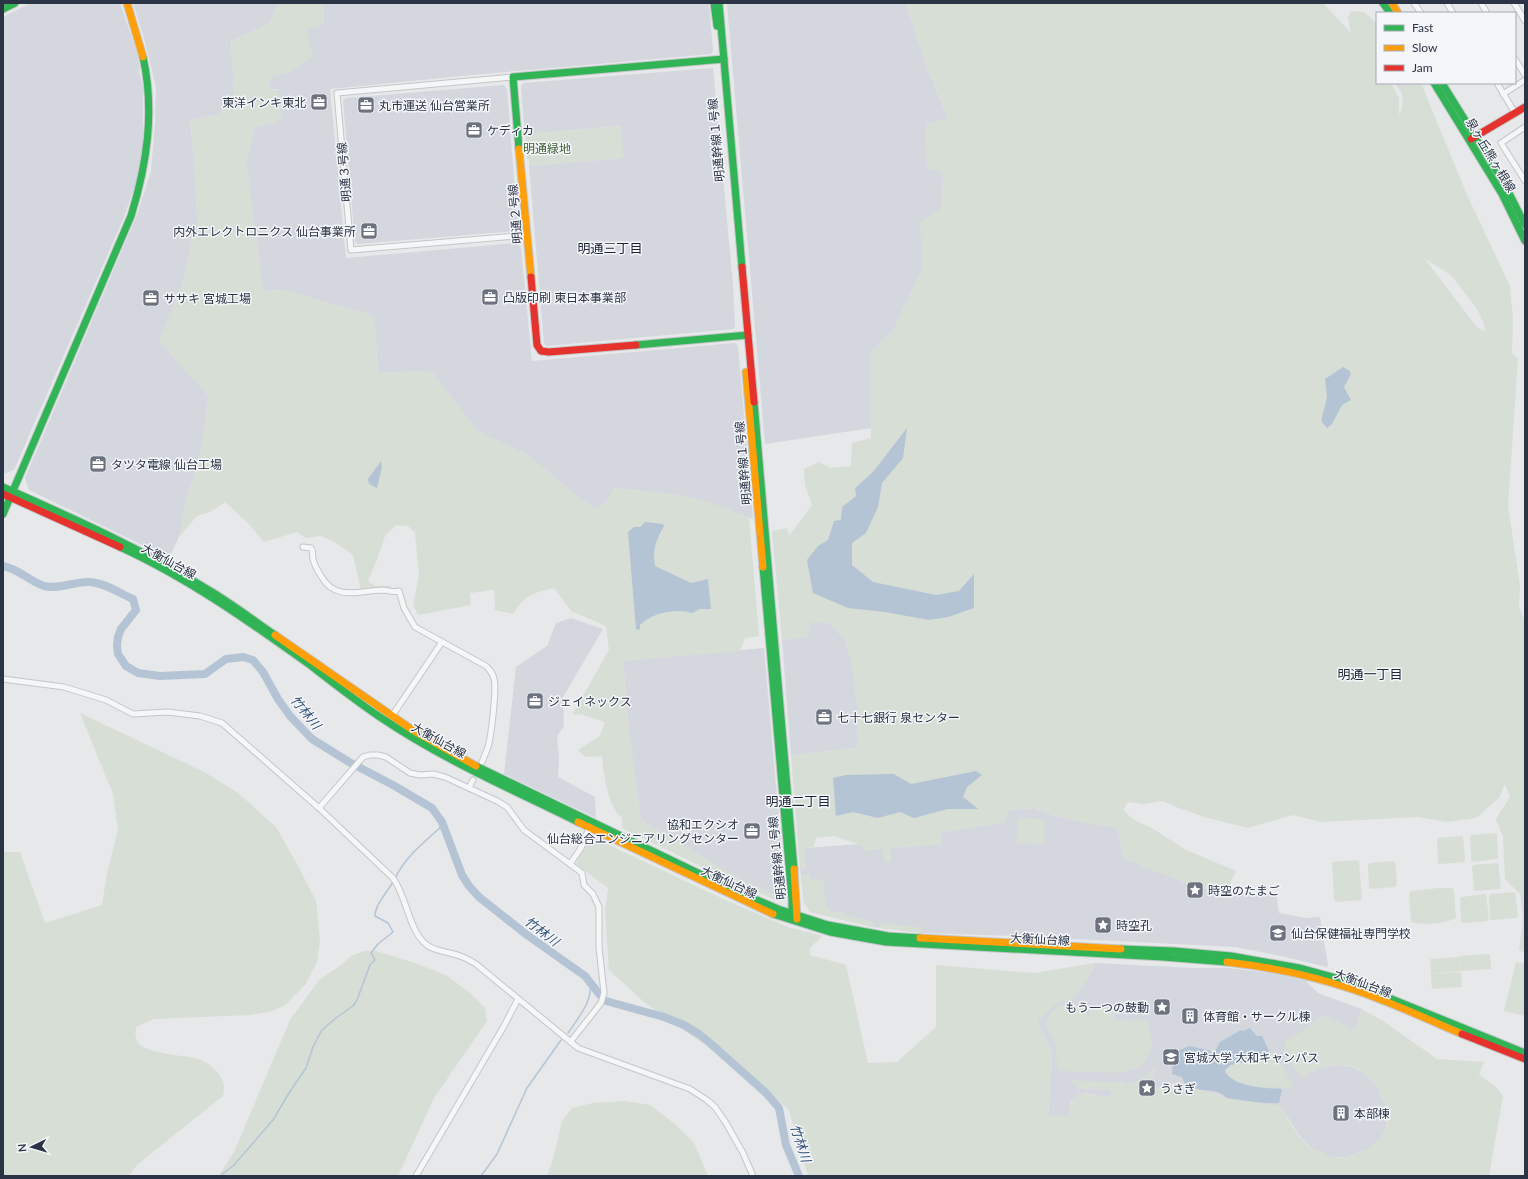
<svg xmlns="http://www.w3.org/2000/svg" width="1528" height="1179" viewBox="0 0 1528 1179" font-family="Lato,'Noto Sans JP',sans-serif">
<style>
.built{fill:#d4d7dd}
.green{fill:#d6ded6;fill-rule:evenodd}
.water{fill:#b4c4d5}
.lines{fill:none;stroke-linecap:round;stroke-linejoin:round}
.stream{stroke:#b4c4d5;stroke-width:1.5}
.river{stroke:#b4c4d5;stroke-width:8}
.street-casing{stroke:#c4c6c8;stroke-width:7}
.fast-casing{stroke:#c4c6c8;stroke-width:9}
.slow-casing{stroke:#c4c6c8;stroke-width:9}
.jam-casing{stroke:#c4c6c8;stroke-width:9}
.street{stroke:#f5f6f7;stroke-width:5}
.fast{stroke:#30b455;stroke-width:7}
.slow{stroke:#ff9f0a;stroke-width:7}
.jam{stroke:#e5322d;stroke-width:7}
.labels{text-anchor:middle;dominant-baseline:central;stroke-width:3;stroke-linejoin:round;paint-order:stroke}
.poi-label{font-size:12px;fill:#2b3445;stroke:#f4f6f9;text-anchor:start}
.street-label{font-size:12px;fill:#2b3445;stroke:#f4f6f9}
.park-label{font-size:12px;fill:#3f6138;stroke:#f4f6f9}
.neighbourhood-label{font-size:13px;fill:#1d2536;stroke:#f4f6f9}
.water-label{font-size:13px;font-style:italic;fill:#34527a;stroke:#f4f6f9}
</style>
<rect width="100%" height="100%" fill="#e6e8ea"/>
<g class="built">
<polygon points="31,3 120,3 137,53 140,68 139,72 143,86 143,135 142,154 136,182 124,217 14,470 3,474 3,17"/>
<polygon points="133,3 278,3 269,24 231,41 234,93 220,114 190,120 194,161 198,232 192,238 184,279 159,341 209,396 199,463 187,496 179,537 169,558 29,490 25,478 137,215 151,171 155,123 156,87 144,38"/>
<polygon points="323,3 709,3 713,51 711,54 483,74 330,89 346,258 517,243 521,248 532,361 735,343 738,346 753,519 702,500 671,494 614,488 607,502 598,509 581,500 528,455 477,431 433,373 422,371 378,373 374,316 283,290 263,291 246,161 255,127 273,123 278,89 269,90 270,82 273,75 291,72 306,30 324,24"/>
<polygon points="727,3 906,3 928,71 949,119 943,172 942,208 921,222 922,270 893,331 871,353 871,428 765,444"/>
<polygon points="713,68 733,285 735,326 733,329 546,346 544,344 529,166 623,158 621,126 525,134 521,87 523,83"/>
<polygon points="504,85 507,89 518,230 516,231 358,244 355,242 343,101 346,98"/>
<polygon points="571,618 603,629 563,697 564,726 557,736 559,756 558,777 595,797 596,818 504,774 516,667 547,646 556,623"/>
<polygon points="810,623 830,623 846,642 851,661 858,706 857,748 791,755 782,640 807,637"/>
<polygon points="764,648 785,889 775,900 775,895 738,879 641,820 629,733 623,661"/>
<polygon points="1033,808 1052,815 1086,823 1118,828 1123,858 1187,883 1225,894 1276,893 1279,913 1307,918 1320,917 1328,965 1327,967 1281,956 1235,947 1014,936 922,933 873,927 810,912 804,902 800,869 806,868 804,848 859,844 873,850 873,849 882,848 891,862 890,848 942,844 941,832 1003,823 1010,810"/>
<polygon points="1095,963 1194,968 1228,968 1270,973 1306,981 1318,993 1362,1009 1354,1030 1323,1015 1307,1028 1285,1049 1301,1077 1319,1068 1338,1065 1352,1067 1365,1073 1377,1086 1387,1106 1388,1115 1386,1130 1377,1142 1368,1149 1347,1157 1332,1158 1326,1154 1314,1150 1307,1144 1299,1135 1281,1107 1226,1099 1218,1094 1184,1087 1177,1083 1145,1091 1145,1086 1153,1070 1143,1079 1126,1085 1123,1082 1077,1088 1111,1090 1112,1096 1102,1097 1084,1093 1071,1101 1069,1111 1070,1118 1048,1116 1052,1061 1051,1049 1037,1021 1057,1003 1085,983"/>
</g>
<g class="green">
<path d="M278 3H323L324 24 306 30 313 56 291 72 273 75 270 82 269 90H279L282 117 273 123 255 127 246 160 263 291 283 290 374 316 378 373 422 371 433 373 477 431 528 455 581 500 598 509 607 502 613 488 671 494 702 500 749 517 759 636 745 638 740 651 623 661 629 733 641 820 738 878 775 895V900L694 863 622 828V818C607 804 604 776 602 756L585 757 578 750 600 736 605 722 580 714 572 715 609 650 606 626 571 611 554 588C532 593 525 595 513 614L495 610 494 590 470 593 471 605 418 615 413 605 419 575 415 533 408 526 396 525 385 536 377 559 368 581 375 586H391V589L361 590 353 555 333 541 320 536 306 538 297 532 264 542 248 523 225 502 212 511 197 516 179 537 187 496 199 463 209 397 159 341 184 279 192 238 198 232 194 161 190 120 220 114 234 93 231 41 269 24Z"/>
<path d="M906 3H1323L1351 33 1348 17 1351 11 1364 12 1377 24V83H1391L1399 98V115C1405 103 1404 92 1394 83H1421L1467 195 1510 286 1513 319 1512 353 1518 358 1508 506 1520 586 1519 606 1525 622V953L1519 950 1523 919 1520 894 1505 879 1503 837 1496 819 1510 797 1505 784 1499 798 1476 818 1446 822 1418 817 1321 822 1293 815 1248 828 1204 817 1185 810H1183L1163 801 1143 804 1128 802 1123 810 1134 820 1152 828 1186 850 1236 871 1225 894 1187 883 1123 858 1118 828 1086 823 1052 815 1033 808 1010 810 1004 823 942 832V844L890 848 891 862H884L882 848 873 849V851H865L859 844 845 840 835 836 816 838 813 847 804 848 806 868 800 869 791 755 857 748 858 706 851 661 846 642 830 623H810L807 637 782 640 772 531 787 528 789 536 812 505 805 485 804 469 819 462 831 468 851 466 852 443 871 438V353L893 331 922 270 920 222 942 208 943 172 927 168 925 134 927 123 949 118 928 71ZM1425 259 1451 275 1477 309 1484 324 1485 332 1476 326Z"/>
<polygon points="621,126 624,158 529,166 529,159 527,159 525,134"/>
<path d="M80 713 206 773 238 793 276 827 297 864 316 901 320 939 317 962 305 985 285 1005 272 1011 250 1015 154 1019 136 1027C135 1033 135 1039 139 1044 148 1054 187 1055 201 1060 207 1062 214 1068 218 1073 224 1080 225 1087 223 1096L137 1165 129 1176H3V852H20L45 923 102 905 107 874 118 830 113 794Z"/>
<polygon points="1018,818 1045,819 1044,844 1016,843"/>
<polygon points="1496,833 1497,834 1498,858 1497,859 1473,862 1471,860 1470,837 1471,835"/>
<path d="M590 836 721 898 788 927 822 936 809 949 810 955 846 965 868 1063 897 1062 936 1027V965L1035 973 1095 963 1085 983 1072 1000 1057 1003 1037 1021 1051 1049 1052 1062 1048 1115 1069 1117 1070 1104 1079 1093 1102 1097 1112 1096 1111 1090 1077 1088 1072 1083V1080L1116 1083 1123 1082 1126 1085 1143 1079 1155 1067H1157L1150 1081 1145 1086V1091L1177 1083 1184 1087 1218 1094 1226 1099 1276 1105 1281 1107C1290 1122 1299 1141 1314 1150 1318 1152 1322 1152 1326 1154 1331 1156 1333 1159 1340 1158 1348 1158 1355 1154 1363 1151 1374 1146 1385 1135 1388 1123 1389 1112 1386 1103 1381 1093 1363 1058 1332 1060 1301 1077L1285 1049 1284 1042 1307 1028 1323 1015 1354 1030 1362 1009 1386 1023 1437 1059 1484 1062 1479 1075 1494 1085 1503 1096 1489 1176H808L789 1110 747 1075 644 1002 609 970 605 912 608 888 576 864Z"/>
<polygon points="1463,836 1465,860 1464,862 1440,864 1438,863 1437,840 1438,838"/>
<polygon points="1357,860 1359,862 1362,898 1360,900 1337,902 1334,900 1332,863 1333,862"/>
<polygon points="1394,861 1395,862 1397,885 1395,887 1372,889 1369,888 1368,865 1370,863"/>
<polygon points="1498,863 1501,887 1499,889 1476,891 1474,890 1472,867 1474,865"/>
<polygon points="810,874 811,880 823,879 826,908 829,908 830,912 845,912 844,915 874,922 873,927 810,912 804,902 801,875"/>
<path d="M1439 888H1452L1454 890 1456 918C1448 923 1420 926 1411 922L1409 894 1411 891Z"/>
<polygon points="1515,892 1518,916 1516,918 1492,920 1490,919 1489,896 1491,894"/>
<polygon points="1486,894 1489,919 1487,921 1463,923 1461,922 1460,898 1462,897"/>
<polygon points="881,923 923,928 922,933 880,928"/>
<polygon points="364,951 376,951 412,962 446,975 470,993 485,1008 487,1021 434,1098 398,1176 219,1176 234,1152 290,1020 319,980 340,966 351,956"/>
<polygon points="1490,954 1491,969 1461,971 1460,956"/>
<polygon points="1460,957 1461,971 1431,974 1430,959"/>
<polygon points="1516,962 1525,964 1525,1016 1504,1011"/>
<polygon points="1461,972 1462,987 1432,989 1431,974"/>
<polygon points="1060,1005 1088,1006 1087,1019 1089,1019 1090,1007 1116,1009 1115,1020 1148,1021 1152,1039 1151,1050 1145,1062 1138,1068 1122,1073 1057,1071 1056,1046 1045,1026 1049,1014"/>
<path d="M1269 1052 1272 1053 1274 1052 1293 1085 1291 1088C1272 1087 1239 1090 1226 1072V1070L1231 1065 1256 1059Z"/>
<polygon points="624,1101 650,1105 676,1125 694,1143 708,1176 547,1176 553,1160 562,1121 572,1108 593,1103"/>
</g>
<g class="water">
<polygon points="1343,367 1350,371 1351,374 1344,387 1351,400 1342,405 1332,424 1327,428 1321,421 1327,397 1325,379"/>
<polygon points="907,428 903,458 882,483 878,507 866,533 852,543 852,565 873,582 936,595 959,591 974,574 974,608 948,617 929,620 885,612 848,608 813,593 807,560 818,546 828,540 834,521 841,520 842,507 856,496 855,488 873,472"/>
<polygon points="381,461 382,467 377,488 369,484 368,479"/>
<path d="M645 522 663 524 664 526C656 540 652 550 655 566L691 583 708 579 711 609H699L693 613C676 608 653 612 640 625V629L636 630 628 532 634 527H640Z"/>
<polygon points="976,771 982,775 967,787 963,797 978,809 948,809 914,818 900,812 878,818 853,812 836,816 833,778 846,775 894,774 911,784"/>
<path d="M1250 1028 1257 1036H1262L1269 1051 1256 1059 1231 1065 1225 1070V1072C1236 1088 1266 1088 1282 1089L1279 1103C1261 1104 1244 1100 1227 1098 1216 1088 1208 1092 1197 1089 1192 1087 1190 1085 1184 1087L1183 1085 1184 1082 1182 1077 1172 1074 1173 1061 1177 1051 1190 1046 1211 1051 1212 1056 1220 1042 1241 1030 1243 1031Z"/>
</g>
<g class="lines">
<g class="stream">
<path d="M395 879C404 857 426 841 443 825"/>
<path d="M568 1033C578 1018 593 1001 590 983"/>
<path d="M220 1176 234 1165 273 1120 289 1093 306 1068 313 1047 318 1037 322 1030 336 1018 353 1006 357 1000 370 965 375 960 371 953 378 944 393 932 388 923 375 916C375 905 387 892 393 882"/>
<polyline points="481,1176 497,1154 527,1088 561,1040"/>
</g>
<g class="river">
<path d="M3 566C19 569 29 581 44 586 60 590 74 581 90 582 105 583 119 593 133 599L136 610 121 629 118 637 117 645 118 654 126 666 138 673 160 676 205 674 226 659 243 657 253 660 263 672 278 699 290 716 312 739 349 762 393 785 432 808 442 822 462 875 469 886 479 897 527 935 585 976 600 995"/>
<polyline points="606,1001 664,1017 684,1025 699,1034 710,1043 766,1093 779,1108 786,1145 799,1176"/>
</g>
<defs>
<g id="street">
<polyline points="1414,3 1421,13"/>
<polyline points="1447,3 1453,13"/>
<polyline points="1481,3 1487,13"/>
<polyline points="1514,3 1525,21"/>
<polyline points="1515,59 1525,75"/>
<polyline points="513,77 337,93 351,250 527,235"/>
<polyline points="1497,83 1515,113"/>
<polyline points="1503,94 1525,80"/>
<polyline points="1525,127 1501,143 1525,181"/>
<path d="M303 547 311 548C314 552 312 555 313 559 314 565 318 571 321 576 335 601 358 591 382 590 389 590 391 593 399 591L404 608 415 627 486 666C490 670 493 673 494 679 497 688 491 737 488 747 486 752 484 757 482 762"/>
<polyline points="3,679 64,687 106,700 133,714 168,712 200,716 222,723 319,808 363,757 370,755 378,755 386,757 410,773 420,775 433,774 445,777 497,801 507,807 524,830 570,864 581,848 589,828"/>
<polyline points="392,716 442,642"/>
<polyline points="469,788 473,780"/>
<path d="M319 808 393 878C407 897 409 932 427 945 433 950 442 951 450 953 459 955 468 959 476 964L578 1048 690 1089 707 1100 715 1107 726 1123 743 1153 753 1176"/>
<polyline points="570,864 582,873 584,885 593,894 599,907 599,947 604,993 601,1003 571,1041"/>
<polyline points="416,1176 504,1026 518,999"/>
</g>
<g id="fast">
<polyline points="714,3 717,26"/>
<polyline points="719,3 742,267"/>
<polyline points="1383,3 1390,13"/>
<polyline points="3,9 15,3"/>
<polyline points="1434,83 1502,194 1525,241"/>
<polyline points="1442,83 1504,183 1525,225"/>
<polyline points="519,149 513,77 724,59"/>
<polyline points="636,345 748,335"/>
<polyline points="754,402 794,869"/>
<path d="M3 487C73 518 142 549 207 589 231 603 253 620 275 635"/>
<path d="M3 514 131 216C147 164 155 111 143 57"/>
<path d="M120 547C188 578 250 622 310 665 333 683 356 701 380 717 442 759 511 789 578 822"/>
<polyline points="763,567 792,900 792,917"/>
<polyline points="476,766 729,888 778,909 828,925 888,936 920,938"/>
<polyline points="773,914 830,932 886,942 1163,957 1227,962"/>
<polyline points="1121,949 1174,951 1231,956 1299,968 1347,981 1525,1053"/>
</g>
<g id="slow">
<polyline points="127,3 143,57"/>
<polyline points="1392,3 1398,13"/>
<polyline points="519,149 531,277"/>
<polyline points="746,372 763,567"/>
<polyline points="275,635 414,731 476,766"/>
<polyline points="578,822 773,914"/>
<polyline points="794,869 797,919"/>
<polyline points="920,938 1121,949"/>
<path d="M1227 962C1261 966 1295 972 1329 982 1375 995 1418 1015 1462 1034"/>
</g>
<g id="jam">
<polyline points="1471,139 1525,107"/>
<polyline points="742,267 754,402"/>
<polyline points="531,277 537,345 541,351 549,352 636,345"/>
<polyline points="3,494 120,547"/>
<polyline points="1462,1034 1525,1059"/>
</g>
</defs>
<use href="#street" class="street-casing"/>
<use href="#fast" class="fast-casing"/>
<use href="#slow" class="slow-casing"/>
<use href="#jam" class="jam-casing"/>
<use href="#street" class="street"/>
<use href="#fast" class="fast"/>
<use href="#slow" class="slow"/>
<use href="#jam" class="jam"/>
</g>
<defs>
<symbol id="office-square" viewBox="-11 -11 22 22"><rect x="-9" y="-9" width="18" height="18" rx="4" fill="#6c737f" stroke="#f4f6f9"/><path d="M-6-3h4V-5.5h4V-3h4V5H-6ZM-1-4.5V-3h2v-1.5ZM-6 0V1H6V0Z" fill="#fff"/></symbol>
<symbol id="sight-square" viewBox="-11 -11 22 22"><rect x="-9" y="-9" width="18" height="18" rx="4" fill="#6c737f" stroke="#f4f6f9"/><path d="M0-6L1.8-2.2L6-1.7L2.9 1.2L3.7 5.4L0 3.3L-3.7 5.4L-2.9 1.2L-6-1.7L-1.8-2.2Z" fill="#fff"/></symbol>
<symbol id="university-square" viewBox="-11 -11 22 22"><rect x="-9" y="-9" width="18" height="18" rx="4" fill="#6c737f" stroke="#f4f6f9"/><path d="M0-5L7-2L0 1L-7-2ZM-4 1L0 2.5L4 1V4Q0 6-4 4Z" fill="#fff"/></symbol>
<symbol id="building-square" viewBox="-11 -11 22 22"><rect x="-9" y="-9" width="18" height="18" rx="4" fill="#6c737f" stroke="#f4f6f9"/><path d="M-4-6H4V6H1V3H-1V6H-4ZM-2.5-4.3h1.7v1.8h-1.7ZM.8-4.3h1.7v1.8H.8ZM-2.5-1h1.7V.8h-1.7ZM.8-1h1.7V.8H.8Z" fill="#fff"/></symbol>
</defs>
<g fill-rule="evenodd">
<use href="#office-square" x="309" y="92" width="20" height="20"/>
<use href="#office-square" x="356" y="95" width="20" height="20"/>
<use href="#office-square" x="464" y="120" width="20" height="20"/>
<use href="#office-square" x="359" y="221" width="20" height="20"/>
<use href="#office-square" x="480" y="287" width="20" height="20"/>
<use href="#office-square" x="141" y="288" width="20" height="20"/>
<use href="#office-square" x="88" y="454" width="20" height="20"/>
<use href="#office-square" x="525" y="691" width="20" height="20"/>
<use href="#office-square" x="814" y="707" width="20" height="20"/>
<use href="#office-square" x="742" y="821" width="20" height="20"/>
<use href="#sight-square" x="1185" y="880" width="20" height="20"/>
<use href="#sight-square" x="1093" y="915" width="20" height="20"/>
<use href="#university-square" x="1268" y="923" width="20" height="20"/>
<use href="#sight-square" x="1152" y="997" width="20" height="20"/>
<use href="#building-square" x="1180" y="1006" width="20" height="20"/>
<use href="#university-square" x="1161" y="1047" width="20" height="20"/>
<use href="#sight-square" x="1137" y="1078" width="20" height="20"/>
<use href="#building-square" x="1331" y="1103" width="20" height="20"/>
</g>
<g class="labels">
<g class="poi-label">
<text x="306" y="102" text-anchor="end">東洋インキ東北</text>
<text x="379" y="105">丸市運送 仙台営業所</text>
<text x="487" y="130">ケディカ</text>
<text x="356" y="231" text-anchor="end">内外エレクトロニクス 仙台事業所</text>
<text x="503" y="297">凸版印刷 東日本事業部</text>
<text x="164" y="298">ササキ 宮城工場</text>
<text x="111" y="464">タツタ電線 仙台工場</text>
<text x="548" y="701">ジェイネックス</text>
<text x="837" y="717">七十七銀行 泉センター</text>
<text x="739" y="824" text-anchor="end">協和エクシオ<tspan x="739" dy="14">仙台総合エンジニアリングセンター</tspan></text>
<text x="1208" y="890">時空のたまご</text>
<text x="1116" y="925">時空孔</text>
<text x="1291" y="933">仙台保健福祉専門学校</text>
<text x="1149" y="1007" text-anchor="end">もう一つの鼓動</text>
<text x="1203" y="1016">体育館・サークル棟</text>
<text x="1184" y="1057">宮城大学 大和キャンパス</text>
<text x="1160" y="1088">うさぎ</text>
<text x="1354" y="1113">本部棟</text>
</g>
<g class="street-label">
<text transform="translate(716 140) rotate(-95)">明通幹線１号線</text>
<text transform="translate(1491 155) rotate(59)">泉ヶ丘熊ヶ根線</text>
<text transform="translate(344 172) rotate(-95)">明通３号線</text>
<text transform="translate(515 214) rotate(-95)">明通２号線</text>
<text transform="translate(743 463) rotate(-95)">明通幹線１号線</text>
<text transform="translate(169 561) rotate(29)">大衡仙台線</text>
<text transform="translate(439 740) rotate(29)">大衡仙台線</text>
<text transform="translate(777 858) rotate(-96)">明通幹線１号線</text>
<text transform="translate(729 882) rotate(25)">大衡仙台線</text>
<text transform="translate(1040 939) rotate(3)">大衡仙台線</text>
<text transform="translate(1363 983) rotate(20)">大衡仙台線</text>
</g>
<g class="park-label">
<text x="547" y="148">明通緑地</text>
</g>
<g class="neighbourhood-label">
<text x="610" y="248">明通三丁目</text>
<text x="1370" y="674">明通一丁目</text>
<text x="798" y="801">明通二丁目</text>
</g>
<g class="water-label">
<text transform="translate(306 712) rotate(51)">竹林川</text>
<text transform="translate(542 931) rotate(37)">竹林川</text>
<text transform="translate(801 1143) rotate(72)">竹林川</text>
</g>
</g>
<rect width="1528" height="1179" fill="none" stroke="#2b3445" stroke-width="8"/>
<rect x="1376" y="12" width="140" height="72" fill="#f4f6f9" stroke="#a4a8b1"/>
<rect x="1384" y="25" width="20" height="6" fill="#30b455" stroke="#a4a8b1"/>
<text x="1412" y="32" font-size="12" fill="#2b3445">Fast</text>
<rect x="1384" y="45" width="20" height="6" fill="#ff9f0a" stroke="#a4a8b1"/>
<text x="1412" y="52" font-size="12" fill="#2b3445">Slow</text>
<rect x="1384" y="65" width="20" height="6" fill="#e5322d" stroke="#a4a8b1"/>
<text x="1412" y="72" font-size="12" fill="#2b3445">Jam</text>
<g transform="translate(32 1147) rotate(265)" stroke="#f4f6f9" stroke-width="3" paint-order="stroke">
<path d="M0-3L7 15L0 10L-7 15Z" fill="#2b3445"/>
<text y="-6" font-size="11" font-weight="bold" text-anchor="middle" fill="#2b3445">N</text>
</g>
</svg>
